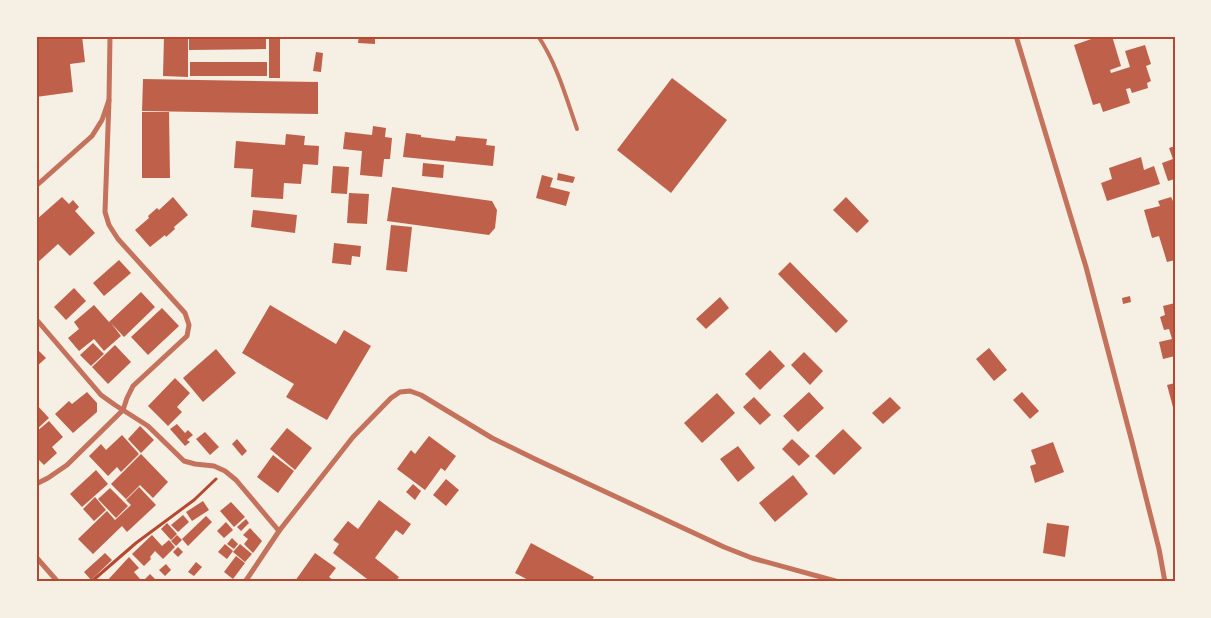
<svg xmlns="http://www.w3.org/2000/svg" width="1211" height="618" viewBox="0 0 1211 618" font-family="'Golos Text',sans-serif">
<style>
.building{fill:#bf614a}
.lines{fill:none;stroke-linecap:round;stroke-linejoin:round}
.path{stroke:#b5482f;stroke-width:3}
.service{stroke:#c5725c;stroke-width:4}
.minor{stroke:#c5725c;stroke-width:5}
.neatline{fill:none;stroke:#b5482f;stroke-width:2}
</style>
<rect width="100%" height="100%" fill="#f6efe4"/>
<g class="building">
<polygon points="36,36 82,36 85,62 70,64 73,92 36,97"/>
<polygon points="164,36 188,36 188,77 163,76"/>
<polygon points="189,36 266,36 266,49 189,50"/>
<rect x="269" y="36" width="11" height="42"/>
<polygon points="359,36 375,36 375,44 358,43"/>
<polygon points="1100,36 1112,36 1121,66 1110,70 1111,73 1130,67 1125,51 1145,45 1151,64 1146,66 1151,81 1147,83 1148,88 1132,93 1130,88 1126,89 1130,103 1103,112 1100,103 1093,105 1074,45"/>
<polygon points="316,52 323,53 321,72 313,71"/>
<rect x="190" y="62" width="77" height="14"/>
<polygon points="672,78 727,120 671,193 617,150"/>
<polygon points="143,79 318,82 318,114 142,111"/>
<polygon points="142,112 169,112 170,178 142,178"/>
<polygon points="373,126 386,128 385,137 392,138 390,159 384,159 382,177 360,175 362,151 343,149 345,132 372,135"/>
<polygon points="406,133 421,135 421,137 455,141 456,136 487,139 486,145 495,146 493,166 403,157"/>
<polygon points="286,134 305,136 304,145 319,146 318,165 303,164 301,184 284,183 283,199 251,197 253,169 234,168 236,141 285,145"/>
<polygon points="1175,146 1175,179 1168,181 1162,163 1173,159 1169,148"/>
<polygon points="1141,157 1144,170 1154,166 1160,184 1107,201 1101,183 1112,179 1109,168"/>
<polygon points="423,163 444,165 443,178 422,176"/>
<polygon points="333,166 349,167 347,194 331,193"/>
<polygon points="558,173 575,177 573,183 557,180"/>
<polygon points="542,175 553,178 550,187 570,192 566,206 536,198"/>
<polygon points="392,187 492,201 497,210 495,228 489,235 387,221"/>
<polygon points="349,193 369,194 367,224 347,223"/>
<polygon points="62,197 69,204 73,200 79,207 75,211 95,233 70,256 58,244 36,264 36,220"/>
<polygon points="173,197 188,215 174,227 175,229 166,237 165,235 150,247 135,230 149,218 148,216 157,208 159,210"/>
<polygon points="846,197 869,221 857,233 833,210"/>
<polygon points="1171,197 1173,201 1175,201 1175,260 1167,262 1159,236 1152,238 1144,210 1160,206 1158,201"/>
<polygon points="253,210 297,215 295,233 251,227"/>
<polygon points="391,225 412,227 407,272 386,270"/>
<polygon points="334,243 361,246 360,257 352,256 351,265 332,263"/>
<polygon points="119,260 131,273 104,296 93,283"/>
<polygon points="790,262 848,321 836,333 778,274"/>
<polygon points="74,288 86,301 66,320 54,307"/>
<polygon points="141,292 155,307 124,337 111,323 121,336 104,351 94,339 79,351 68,338 79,329 74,322 94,305 109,322"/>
<polygon points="1130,296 1131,302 1123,304 1122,298"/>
<polygon points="720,297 729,308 706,329 696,319"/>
<polygon points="1175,303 1175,356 1163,359 1159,342 1172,339 1169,329 1164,330 1160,317 1165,315 1163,306"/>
<polygon points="270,305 336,344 344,330 371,346 327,420 286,397 294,384 242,353"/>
<polygon points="162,308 179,326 148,355 131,337"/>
<polygon points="93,343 104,354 91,366 80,355"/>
<polygon points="115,345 131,362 108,384 92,367"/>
<polygon points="36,348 46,358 36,367"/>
<polygon points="989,348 1007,370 994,381 976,359"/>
<polygon points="216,349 236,373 203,402 183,378"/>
<polygon points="770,350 785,366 760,390 745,374"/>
<polygon points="804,352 823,371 810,385 791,365"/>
<polygon points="175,378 190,393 177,407 182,412 168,426 148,406"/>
<polygon points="1175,383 1175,410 1174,411 1167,385"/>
<polygon points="87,392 97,403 97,412 73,433 55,414 69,401 72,404"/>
<polygon points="809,392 824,408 798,432 783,416"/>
<polygon points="1022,392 1039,411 1030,419 1013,400"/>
<polygon points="717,393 735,413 702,443 684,423"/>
<polygon points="754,397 771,415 760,425 743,407"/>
<polygon points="890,397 901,408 883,424 872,413"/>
<polygon points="36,404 49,418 36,430"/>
<polygon points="49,421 63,437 52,447 57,453 44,465 36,457 36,432"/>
<polygon points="177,424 185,433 188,430 193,435 187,440 190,442 185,446 170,429"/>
<polygon points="140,426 154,440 141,453 128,439"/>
<polygon points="287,428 312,448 295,470 270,449"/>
<polygon points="843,429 862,448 834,475 815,456"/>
<polygon points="205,432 219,447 210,455 196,439"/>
<polygon points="122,435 139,454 121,472 117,467 108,476 89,456 101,444 106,450"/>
<polygon points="429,436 456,456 445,471 441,468 425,490 397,469 411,450 415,454"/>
<polygon points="237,439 247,451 242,456 232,444"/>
<polygon points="792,439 810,456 799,466 782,449"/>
<polygon points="1053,442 1064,472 1035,483 1030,466 1036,464 1031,450"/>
<polygon points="738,446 755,468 738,482 720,459"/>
<polygon points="141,454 168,482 153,498 140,485 126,499 111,484"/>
<polygon points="273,455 294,471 278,493 257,477"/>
<polygon points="96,470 108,484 82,507 70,494"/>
<polygon points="793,475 808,494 775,522 759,503"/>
<polygon points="446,479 459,490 446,506 433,495"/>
<polygon points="413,484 421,491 415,500 406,492"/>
<polygon points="139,487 156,505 127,532 122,526 93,554 78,539 107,511 115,520 131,505 126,500"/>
<polygon points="110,488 128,506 116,518 98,499"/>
<polygon points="95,497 106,510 94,521 83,509"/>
<polygon points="379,500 411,524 403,535 396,530 375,558 399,577 395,582 371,582 333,553 339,544 333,540 348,521 358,529"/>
<polygon points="203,501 209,510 192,521 186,512"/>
<polygon points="231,502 245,517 234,527 220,511"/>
<polygon points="183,515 189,522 178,532 171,525"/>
<polygon points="206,516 212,522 188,546 182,539"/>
<polygon points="246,519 249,523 241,531 237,527"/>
<polygon points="226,522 233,530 224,538 217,531"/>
<polygon points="167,523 177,534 171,540 161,529"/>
<polygon points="1047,523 1069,526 1065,557 1043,553"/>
<polygon points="250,528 262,541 253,553 244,544 248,539 243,535"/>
<polygon points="152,535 162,546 169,540 175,547 163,559 155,551 150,557 151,559 144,566 132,554"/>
<polygon points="177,535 182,540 176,546 171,541"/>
<polygon points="232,538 238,544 234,549 227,544"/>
<polygon points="531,543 594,577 591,582 532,582 515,573"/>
<polygon points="225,544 233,551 227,559 218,552"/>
<polygon points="240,544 252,554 245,562 233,552"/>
<polygon points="178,547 183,552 178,557 173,552"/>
<polygon points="105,553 112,560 91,580 84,572"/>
<polygon points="315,553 336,568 329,577 336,582 296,582 295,581"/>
<polygon points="236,556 245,563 233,579 224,572"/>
<polygon points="129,557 139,568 134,572 140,579 137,582 106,582"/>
<polygon points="196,562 202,567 194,576 188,572"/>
<polygon points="166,564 171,570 165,576 159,570"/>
<polygon points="150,574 157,581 156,582 142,582"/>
</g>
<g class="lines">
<polyline class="path" points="91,582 136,543 194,500 216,479"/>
<path class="service" d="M538 36C557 64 566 97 577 129"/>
<g class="minor">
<polyline points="1016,36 1086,267 1132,442 1159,549 1165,582"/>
<polyline points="36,186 92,136 102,120 109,100 110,36"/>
<polyline points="36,319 101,395 115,405 148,426 184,461 195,464 214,466 225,471 236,480 279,531"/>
<polyline points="36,484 48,478 67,465 123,410 127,398 133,386 187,336 189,325 185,313 118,239 109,225 105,212 109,100"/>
<polyline points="36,557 58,582"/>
<polyline points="245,582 279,531 353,437 391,398 400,392 410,391 421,395 492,438 537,460 724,547 752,558 839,582"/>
</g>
</g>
<rect width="1211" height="618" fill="none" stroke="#f6efe4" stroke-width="75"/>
<rect x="38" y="38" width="1136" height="542" class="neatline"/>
</svg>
